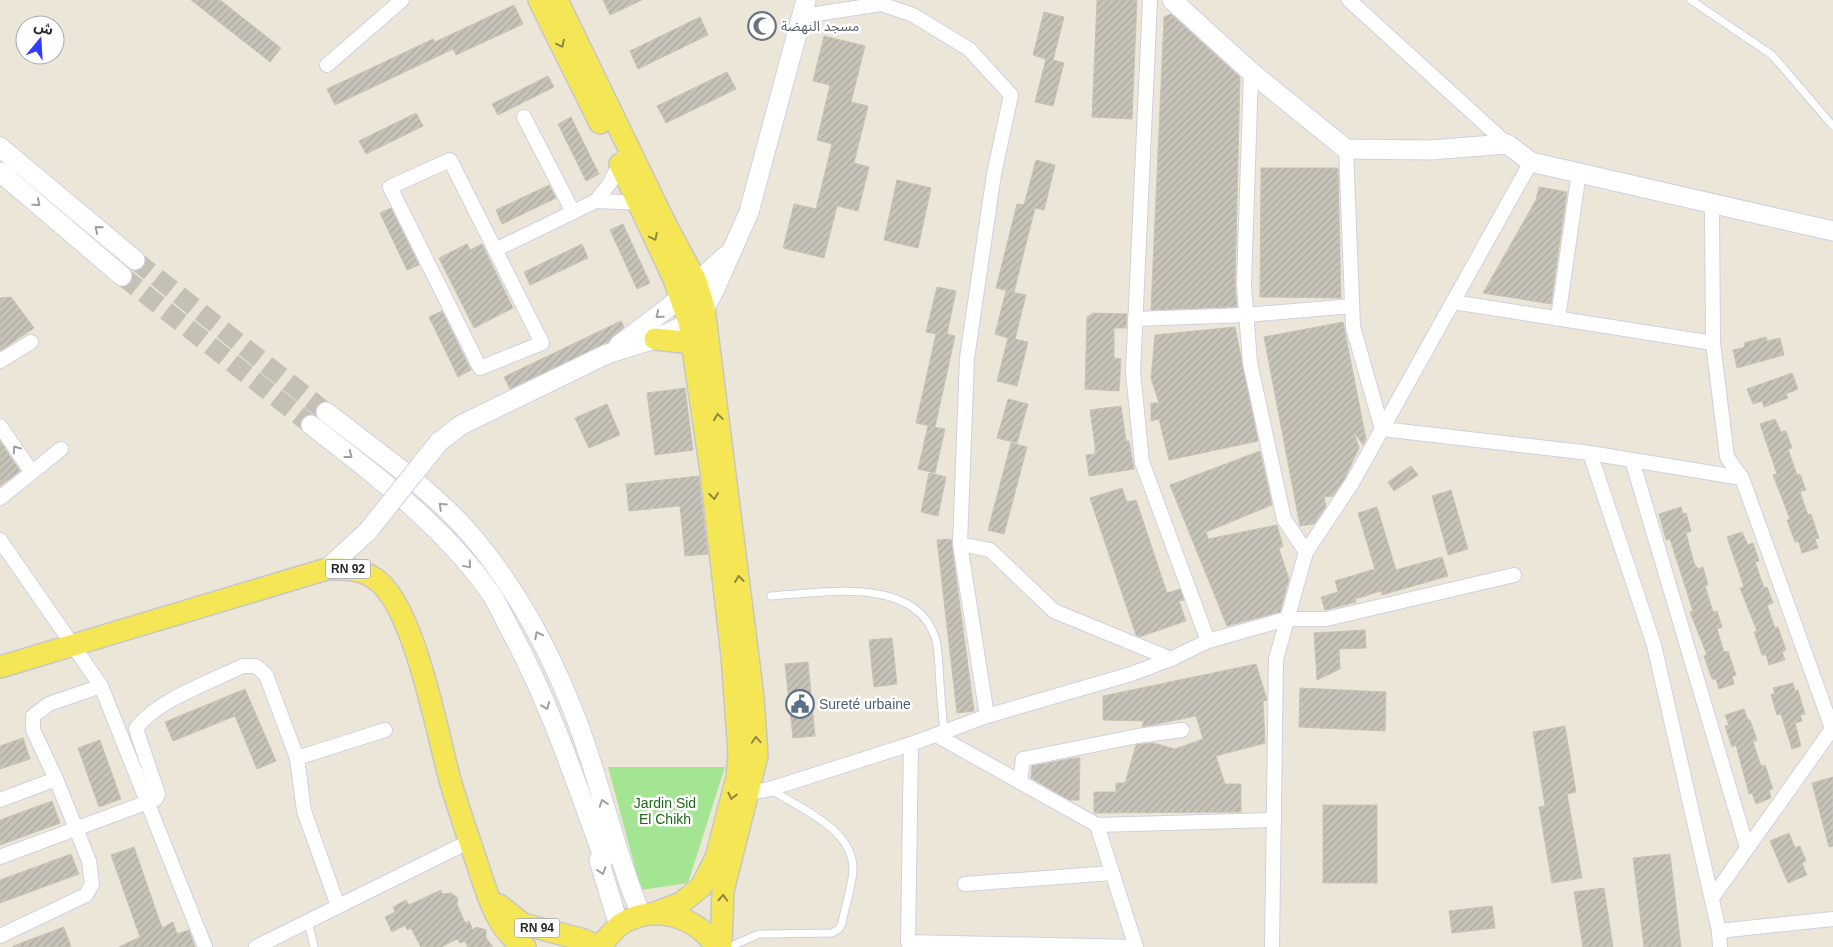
<svg xmlns="http://www.w3.org/2000/svg" width="1833" height="947" viewBox="0 0 1833 947" font-family="Arial,'Noto Sans Arabic',sans-serif">
<style>
.garden{fill:#a4e593}
.building{fill:url(#building-hatch);stroke:#c7c3b3}
.lines{fill:none;stroke-linecap:round;stroke-linejoin:round}
.secondary-tunnel{stroke:#c5c0b6;stroke-width:19;stroke-dasharray:19 9;stroke-linecap:butt}
.lane-casing{stroke:#cfd0e2;stroke-width:9}
.street-casing{stroke:#cfd0e2;stroke-width:16}
.secondary-casing{stroke:#cfd0e2;stroke-width:21}
.primary-casing{stroke:#c7c7c7;stroke-width:24}
.lane{stroke:#fff;stroke-width:7}
.street{stroke:#fff;stroke-width:14}
.secondary{stroke:#fff;stroke-width:19}
.primary{stroke:#f5e655;stroke-width:21}
.secondary-bridge-casing{stroke:#cfd0e2;stroke-width:21;stroke-linecap:butt}
.secondary-bridge{stroke:#fff;stroke-width:19}
.oneway{stroke:#8f883f}
.oneway2{stroke:#9f9f9f}
.labels{text-anchor:middle;dominant-baseline:central;stroke-width:5;stroke-linejoin:round;paint-order:stroke}
.shield{fill:#fff;stroke:#696969;stroke-width:1}
.shield-label{font-size:12px;font-weight:bold;fill:#292929}
.worship-label{font-size:14px;fill:#5b616d;stroke:#fff;text-anchor:start}
.service-label{font-size:14px;fill:#4e5e75;stroke:#fff;text-anchor:start}
.park-label{font-size:14px;fill:#1c6717;stroke:#fff}
</style>
<defs>
<pattern id="building-hatch" width="6" height="6" patternUnits="userSpaceOnUse" patternTransform="scale(1.25)"><rect width="6" height="6" fill="#c7c3b9"/><path d="M-1 1l2-2M0 6l6-6M5 7l2-2" fill="none" stroke="#aba89f"/></pattern>
</defs>
<rect width="100%" height="100%" fill="#ece6d9"/>
<polygon class="garden" points="608,767 725,767 688,883 641,890"/>
<g class="building">
<polygon points="191,0 220,0 281,48 270,62"/>
<polygon points="603,0 642,0 610,15"/>
<polygon points="1097,0 1137,0 1132,119 1092,117"/>
<polygon points="514,5 523,24 456,55 453,49 335,105 327,89 433,39 435,42"/>
<polygon points="1044,12 1064,17 1053,60 1064,63 1053,106 1035,102 1046,59 1033,55"/>
<polygon points="1171,14 1240,77 1235,285 1237,307 1151,310 1164,17"/>
<polygon points="700,17 708,35 638,69 630,51"/>
<polygon points="824,36 865,46 851,102 868,106 854,163 869,167 858,211 837,206 824,258 783,248 794,204 816,209 832,144 817,140 830,85 813,81"/>
<polygon points="727,72 736,89 666,123 657,106"/>
<polygon points="548,76 554,87 498,115 492,104"/>
<polygon points="416,113 423,126 366,154 359,141"/>
<polygon points="571,117 599,174 586,181 558,124"/>
<polygon points="1036,160 1055,165 1044,210 1035,208 1014,292 996,288 1017,204 1024,205"/>
<polygon points="1261,168 1338,168 1341,298 1260,297"/>
<polygon points="897,180 931,188 918,248 884,240"/>
<polygon points="549,185 556,198 502,224 496,210"/>
<polygon points="1539,187 1567,192 1551,304 1483,293 1536,200"/>
<polygon points="391,208 419,265 407,270 380,213"/>
<polygon points="623,224 650,283 637,289 610,230"/>
<polygon points="467,244 470,250 482,244 513,308 474,328 439,258"/>
<polygon points="582,244 588,258 530,285 524,272"/>
<polygon points="937,287 956,291 947,334 955,336 935,427 916,423 936,334 926,332"/>
<polygon points="1006,291 1026,295 1015,339 1028,342 1017,386 997,381 1008,338 995,334"/>
<polygon points="11,297 34,328 0,351 0,298"/>
<polygon points="442,311 471,370 458,377 429,317"/>
<polygon points="1093,313 1127,314 1126,328 1114,328 1114,358 1121,359 1119,391 1085,389 1087,317"/>
<polygon points="621,321 624,327 608,342 510,389 504,377"/>
<polygon points="1343,322 1366,439 1363,445 1354,432 1359,448 1345,478 1333,496 1324,497 1326,507 1314,524 1300,526 1264,337"/>
<polygon points="1235,327 1258,441 1169,460 1159,419 1151,421 1151,403 1159,403 1151,378 1155,335"/>
<polygon points="1766,337 1767,341 1780,338 1784,355 1737,368 1733,350 1745,347 1744,343"/>
<polygon points="1792,373 1798,389 1786,394 1788,398 1764,407 1762,401 1753,404 1747,389"/>
<polygon points="685,388 693,450 655,455 647,393"/>
<polygon points="1008,399 1028,404 1017,443 997,438"/>
<polygon points="607,404 620,435 589,448 575,418"/>
<polygon points="1121,406 1126,441 1129,441 1134,469 1089,476 1086,455 1095,454 1095,446 1090,410"/>
<polygon points="1775,419 1781,432 1786,431 1792,448 1788,449 1797,475 1800,474 1806,490 1800,492 1808,515 1811,514 1819,538 1815,539 1818,548 1802,553 1799,542 1795,542 1787,520 1790,519 1773,475 1777,474 1760,424"/>
<polygon points="928,426 945,429 935,473 918,469"/>
<polygon points="0,441 20,471 0,486"/>
<polygon points="1011,443 1027,447 1004,534 988,530"/>
<polygon points="1260,451 1272,505 1206,532 1208,539 1277,525 1283,546 1279,549 1289,579 1280,612 1227,626 1170,485"/>
<polygon points="1411,466 1418,475 1394,491 1388,482"/>
<polygon points="929,473 946,477 938,516 921,512"/>
<polygon points="699,476 708,554 685,556 680,506 629,511 626,484"/>
<polygon points="1122,488 1127,502 1136,500 1167,593 1180,589 1184,600 1179,601 1186,621 1139,637 1136,635 1090,498"/>
<polygon points="1451,490 1468,549 1448,555 1432,496"/>
<polygon points="1377,507 1396,570 1442,557 1448,576 1382,595 1381,591 1355,599 1356,602 1325,610 1321,597 1338,592 1335,581 1375,569 1358,513"/>
<polygon points="1681,507 1683,514 1686,513 1691,531 1686,533 1694,563 1698,569 1703,567 1708,585 1705,586 1713,612 1717,611 1722,627 1717,629 1724,652 1728,651 1736,675 1732,676 1734,684 1719,689 1716,679 1712,679 1704,656 1707,655 1690,612 1693,611 1670,539 1666,540 1659,514"/>
<polygon points="1742,532 1748,545 1753,543 1759,561 1755,562 1764,588 1767,587 1773,603 1767,605 1775,628 1778,627 1786,650 1782,652 1785,660 1769,665 1766,655 1762,655 1754,632 1757,631 1740,588 1744,587 1727,537"/>
<polygon points="951,539 974,711 957,713 937,540"/>
<polygon points="1365,630 1366,648 1339,649 1340,669 1317,680 1314,633"/>
<polygon points="892,638 897,684 874,687 869,640"/>
<polygon points="808,662 815,736 793,738 785,664"/>
<polygon points="1256,664 1267,700 1263,701 1265,743 1216,756 1225,784 1241,784 1241,812 1094,813 1094,792 1116,792 1116,783 1125,783 1136,745 1153,743 1175,749 1203,739 1196,716 1142,727 1144,721 1103,720 1103,696"/>
<polygon points="1793,683 1795,691 1798,690 1805,714 1800,715 1802,721 1795,723 1801,746 1792,749 1781,714 1777,715 1771,695 1775,693 1773,688"/>
<polygon points="1300,688 1386,692 1385,731 1299,727"/>
<polygon points="245,689 276,761 257,769 235,716 173,741 165,722"/>
<polygon points="1744,709 1748,720 1750,720 1757,740 1753,742 1761,766 1765,765 1773,789 1769,790 1771,798 1756,804 1752,793 1749,794 1736,745 1732,747 1725,726 1729,725 1725,715"/>
<polygon points="1565,726 1576,792 1567,794 1582,878 1552,883 1539,807 1545,806 1533,732"/>
<polygon points="23,738 30,759 0,769 0,746"/>
<polygon points="100,740 121,799 99,807 78,748"/>
<polygon points="1074,758 1080,758 1079,800 1069,800 1031,778 1032,766"/>
<polygon points="1833,777 1833,846 1829,847 1812,783"/>
<polygon points="52,801 60,823 0,845 0,820"/>
<rect x="1323" y="805" width="54" height="78"/>
<polygon points="1789,833 1795,848 1800,846 1806,861 1802,863 1807,875 1788,883 1770,841"/>
<polygon points="134,847 162,928 173,922 177,934 189,930 195,947 119,947 140,937 111,855"/>
<polygon points="71,854 79,874 0,903 0,880"/>
<polygon points="1670,854 1681,947 1644,947 1633,858"/>
<polygon points="1604,888 1613,947 1583,947 1574,892"/>
<polygon points="441,890 442,894 451,893 458,898 457,904 465,923 469,921 473,930 476,927 486,930 486,938 493,947 468,947 465,941 460,943 457,939 441,947 421,947 411,928 407,930 405,925 392,932 385,917 395,912 393,907 406,900 409,905"/>
<polygon points="1492,906 1495,928 1452,933 1449,911"/>
<polygon points="64,927 71,947 13,947 13,946"/>
</g>
<g class="lines">
<g class="secondary-tunnel">
<polyline points="135,260 326,412"/>
<polyline points="122,276 311,425"/>
</g>
<defs>
<g id="lane">
<polyline points="1691,0 1772,55 1833,126"/>
<path d="M771 596C821 593 914 575 935 637 938 646 938 657 939 667 940 688 942 710 944 732"/>
<polyline points="308,921 314,947"/>
<path d="M729 947 759 934 832 933 839 929 842 923C845 906 852 887 853 870 854 829 799 808 770 789"/>
</g>
<g id="street">
<polyline points="1150,0 1133,372 1142,462 1208,641"/>
<polyline points="1349,0 1507,144"/>
<polyline points="803,16 881,4 913,15 969,49 1011,95 994,174 967,358 960,544 987,716"/>
<polyline points="327,65 402,0"/>
<polyline points="1251,72 1244,285 1250,363 1284,519 1306,552"/>
<polyline points="524,117 573,212"/>
<polyline points="1346,149 1353,327 1382,429 1590,453"/>
<polygon points="450,160 542,343 480,368 390,187"/>
<polyline points="596,201 643,203"/>
<polyline points="495,250 596,201 610,183 622,159"/>
<polyline points="1453,302 1713,343 1712,204"/>
<polyline points="1558,318 1579,172"/>
<polyline points="1135,319 1246,315 1352,306"/>
<polyline points="1713,343 1727,457 1742,478"/>
<polyline points="0,361 31,342"/>
<polyline points="0,426 31,471"/>
<polyline points="1632,460 1747,848"/>
<polyline points="0,498 61,449"/>
<polyline points="0,540 101,686 49,704 33,716 33,730 56,779 89,861 92,884 86,895 0,936"/>
<polyline points="960,544 990,550 1054,611 1171,659"/>
<polyline points="101,686 205,947"/>
<polyline points="936,735 1097,825 1274,820"/>
<polyline points="911,744 908,942 1136,947 1097,825"/>
<polyline points="297,758 385,730"/>
<polyline points="1020,782 1023,759 1138,736 1182,730"/>
<polyline points="749,793 770,789 911,744 987,716 1131,674 1171,659 1208,641 1286,619 1326,619 1514,575"/>
<polyline points="0,800 56,779"/>
<path d="M0 857 156 799 158 794 136 729C155 701 212 681 243 666H256L266 675 297 758 304 811 338 906"/>
<polyline points="965,884 1112,873"/>
<polyline points="1712,898 1832,729"/>
<polyline points="1719,931 1833,919"/>
<polyline points="256,947 470,841"/>
<polyline points="1272,947 1276,659 1306,552 1352,483 1531,162"/>
<polyline points="1720,947 1719,931 1654,645 1590,453 1742,478 1833,731"/>
</g>
<g id="secondary">
<polyline points="1172,0 1251,72 1346,149 1430,150 1507,144 1531,162 1833,231"/>
<polyline points="0,147 135,260"/>
<polyline points="0,172 122,276"/>
<polyline points="619,345 669,307 728,254"/>
<path d="M326 412C372 448 423 483 463 526 514 582 550 650 577 721 601 785 615 852 641 915"/>
<path d="M311 425C375 475 442 524 490 592 499 605 505 621 513 635 551 706 576 783 604 859L599 860 619 926"/>
<polyline points="439,442 461,425 607,354 655,339 679,328 704,308 713,293 749,212 806,0"/>
<polyline points="327,569 368,531"/>
</g>
<g id="primary">
<polyline points="539,0 600,123"/>
<polyline points="557,0 666,225 696,281 704,308 753,697 757,756 723,891 721,947"/>
<polyline points="620,164 674,279 689,322 711,471 732,656 739,753 737,777 716,858 701,887 681,903 652,914"/>
<polyline points="655,339 693,343"/>
<path d="M0 667 327 569C343 569 360 568 374 578 414 603 437 733 450 780 458 808 468 836 477 863 487 893 496 930 525 947"/>
<polyline points="499,905 523,924 584,940 599,947"/>
<path d="M599 947C606 940 613 930 621 924 655 903 695 916 717 947"/>
</g>
</defs>
<use href="#lane" class="lane-casing"/>
<use href="#street" class="street-casing"/>
<use href="#secondary" class="secondary-casing"/>
<use href="#primary" class="primary-casing"/>
<use href="#lane" class="lane"/>
<use href="#street" class="street"/>
<use href="#secondary" class="secondary"/>
<use href="#primary" class="primary"/>
<defs>
<polyline id="secondary-bridge" points="368,531 439,442"/>
</defs>
<use href="#secondary-bridge" class="secondary-bridge-casing"/>
<use href="#secondary-bridge" class="secondary-bridge"/>
</g>
<defs><path id="oneway-chevron" d="M-2-3.5L2.5 0L-2 3.5" fill="none" stroke-width="1.6" stroke-linecap="round" stroke-linejoin="round" transform="scale(1.25)"/></defs>
<g class="oneway">
<use href="#oneway-chevron" transform="translate(561 44) rotate(64)"/>
<use href="#oneway-chevron" transform="translate(654 237) rotate(65)"/>
<use href="#oneway-chevron" transform="translate(718 417) rotate(-98)"/>
<use href="#oneway-chevron" transform="translate(714 496) rotate(83)"/>
<use href="#oneway-chevron" transform="translate(739 579) rotate(-97)"/>
<use href="#oneway-chevron" transform="translate(756 740) rotate(-94)"/>
<use href="#oneway-chevron" transform="translate(732 796) rotate(103)"/>
<use href="#oneway-chevron" transform="translate(723 898) rotate(-87)"/>
</g>
<g class="oneway2">
<use href="#oneway-chevron" transform="translate(37 203) rotate(40)"/>
<use href="#oneway-chevron" transform="translate(98 229) rotate(-140)"/>
<use href="#oneway-chevron" transform="translate(659 315) rotate(141)"/>
<use href="#oneway-chevron" transform="translate(16 449) rotate(-125)"/>
<use href="#oneway-chevron" transform="translate(349 455) rotate(38)"/>
<use href="#oneway-chevron" transform="translate(442 506) rotate(-137)"/>
<use href="#oneway-chevron" transform="translate(468 565) rotate(50)"/>
<use href="#oneway-chevron" transform="translate(538 635) rotate(-117)"/>
<use href="#oneway-chevron" transform="translate(546 706) rotate(68)"/>
<use href="#oneway-chevron" transform="translate(603 803) rotate(-108)"/>
<use href="#oneway-chevron" transform="translate(602 871) rotate(72)"/>
</g>
<defs>
<symbol id="mosque-ring" viewBox="-11 -11 22 22"><circle r="9.5" fill="#fff" stroke="#6b7280" stroke-width="1.5"/><path d="M3.5-4.9A6 6 0 1 0 3.5 4.9A5 5 0 1 1 3.5-4.9Z" fill="#6b7280"/></symbol>
<symbol id="civic-ring" viewBox="-11 -11 22 22"><circle r="9.5" fill="#fff" stroke="#5c6f8a" stroke-width="1.5"/><path d="M-.6-6.5H3V-4.5H.6V-3L4-1V1h2V6H-6V1h2V-1L-.6-3ZM-1.2 2.5V6h2.4V2.5Z" fill="#5c6f8a"/></symbol>
</defs>
<g fill-rule="evenodd">
<use href="#mosque-ring" x="746" y="10" width="32" height="32"/>
<use href="#civic-ring" x="784" y="688" width="32" height="32"/>
</g>
<g class="labels">
<g class="shield">
<rect x="325.5" y="559.5" width="45" height="19" rx="4"/>
<rect x="514.5" y="918.5" width="45" height="19" rx="4"/>
</g>
<g class="shield-label">
<text x="348" y="569">RN 92</text>
<text x="537" y="928">RN 94</text>
</g>
<g class="worship-label">
<text x="781" y="26">مسجد النهضة</text>
</g>
<g class="service-label">
<text x="819" y="704">Sureté urbaine</text>
</g>
<g class="park-label">
<text x="665" y="803">Jardin Sid<tspan x="665" dy="16">El Chikh</tspan></text>
</g>
</g>
<g transform="translate(40 40) rotate(18)"><circle r="24" fill="#ffffff" stroke="#a9a9a9"/>
<path d="M0-4L9 19L0 12L-9 19Z" fill="#333dff"/>
<text y="-8" font-size="14" font-weight="bold" text-anchor="middle" fill="#292929">ش</text>
</g>
</svg>
